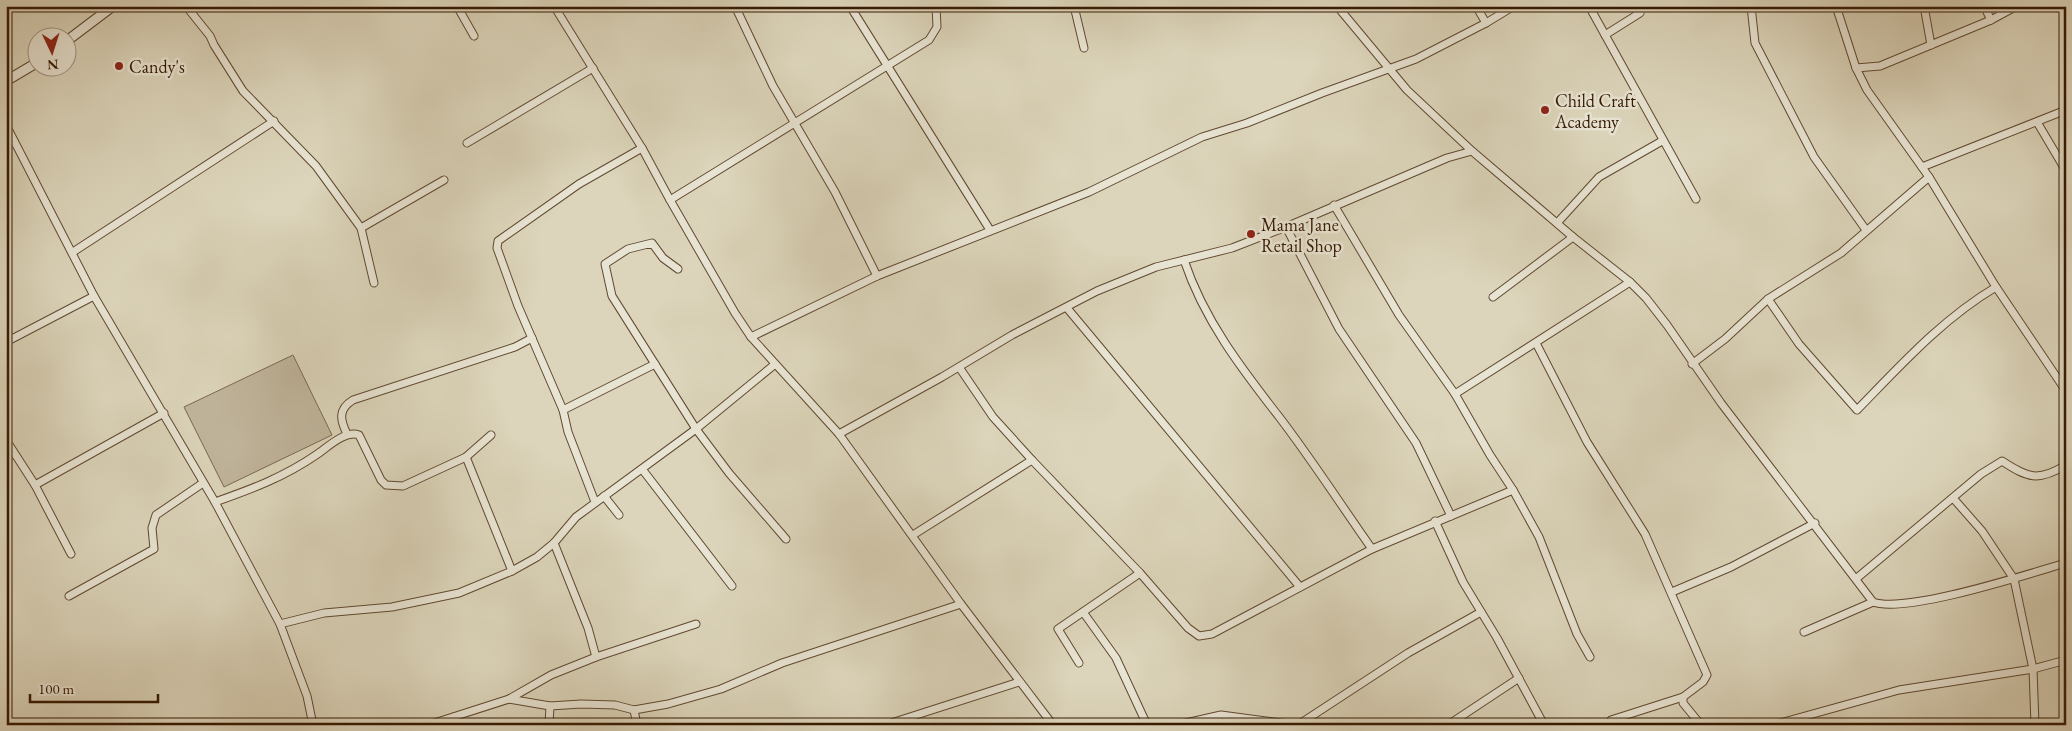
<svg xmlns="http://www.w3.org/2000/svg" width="2072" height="731" viewBox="0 0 2072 731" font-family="'EB Garamond',serif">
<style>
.green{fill:#c0b59c;stroke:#7b684f}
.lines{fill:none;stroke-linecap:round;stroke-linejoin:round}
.minor-casing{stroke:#604930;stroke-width:9}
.tertiary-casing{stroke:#604930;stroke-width:11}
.minor{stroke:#e8e4d3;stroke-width:7}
.tertiary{stroke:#e8e4d3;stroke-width:9}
.poi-dot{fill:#8f2418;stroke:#e8e4d3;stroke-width:2}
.labels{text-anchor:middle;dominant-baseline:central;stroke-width:5;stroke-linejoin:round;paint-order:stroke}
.poi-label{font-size:18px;fill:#361a02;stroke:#e8e4d3;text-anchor:start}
</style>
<rect width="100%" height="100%" fill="#dcd5bb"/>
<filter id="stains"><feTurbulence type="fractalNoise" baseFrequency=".004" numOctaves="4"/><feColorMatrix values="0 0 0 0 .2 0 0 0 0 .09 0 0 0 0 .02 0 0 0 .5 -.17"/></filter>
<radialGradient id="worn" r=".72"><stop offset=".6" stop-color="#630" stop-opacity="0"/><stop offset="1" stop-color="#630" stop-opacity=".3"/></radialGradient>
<polygon class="green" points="293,355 332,435 224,487 184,407"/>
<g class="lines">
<defs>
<g id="minor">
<polyline points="186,6 210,36 214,45 243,91 316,166 361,228 374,283"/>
<polyline points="457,6 474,36"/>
<polyline points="554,6 642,148 670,200 735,313 751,337 839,434 961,604 1053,725"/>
<polyline points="735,6 773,86 835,192 877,276"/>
<polyline points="850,6 990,230"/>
<polyline points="1074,6 1084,48"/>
<path d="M1337 6 1407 90 1472 151 1573 237 1630 282 1646 298 1667 325 1721 403 1873 602C1906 614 2028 574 2066 563"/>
<polyline points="1476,6 1486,23"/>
<polyline points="1589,6 1696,199"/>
<polyline points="1751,6 1755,43 1814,157 1866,230"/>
<polyline points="1836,6 1856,68 1867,90 1929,177 1996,287 2066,391"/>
<polyline points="1924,6 1931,45"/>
<polyline points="1984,6 1991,20"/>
<polyline points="1605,35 1640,13"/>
<polyline points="1856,68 1880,66 1991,20 2017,6"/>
<polyline points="2037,122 2066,171"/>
<polyline points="6,125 94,296 215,502 280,624 307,696 313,725"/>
<polyline points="467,143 593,68"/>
<polyline points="1922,167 2066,110"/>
<polyline points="670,200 929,40 937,27 936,6"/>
<polyline points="1334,205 1399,315 1455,394 1490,455 1513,490 1539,537 1577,634 1590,657"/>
<polyline points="1558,222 1599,177 1662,141"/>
<polyline points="1286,227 1339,329 1416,443 1451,516"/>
<polyline points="361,228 444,180"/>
<polyline points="73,252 274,121"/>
<path d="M1184 260C1204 320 1241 368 1280 418 1312 460 1341 505 1372 549"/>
<polyline points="678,269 663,258 652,243 628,249 605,264 612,296 696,429 729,473 786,539"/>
<polyline points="1493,297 1573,237"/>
<path d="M1768 299 1799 344 1857 410C1900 366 1942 319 1996 287"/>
<polyline points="1067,308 1300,587"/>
<polyline points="751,337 877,276 1089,192 1202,137 1247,123 1322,93 1416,59 1486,23 1514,6"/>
<polyline points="6,342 94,296"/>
<polyline points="1536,343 1587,442 1645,534 1707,675 1703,682 1683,697 1683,703 1701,725"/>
<polyline points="1692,364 1725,339 1768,299 1841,253 1929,177"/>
<polyline points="959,367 993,417 1032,460 1140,573 1188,628 1199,636 1212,634 1372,549 1513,490"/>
<polyline points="1455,394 1630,282"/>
<polyline points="563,410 655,364"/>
<path d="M347 434C340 420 338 409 353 400L515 347 532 338"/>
<polyline points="839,434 942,377 1012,335 1097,291 1156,267 1232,248 1286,227 1447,158 1472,151"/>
<polyline points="6,440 35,485 71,554"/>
<polyline points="466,457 512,571"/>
<polyline points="642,469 732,586"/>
<polyline points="35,485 164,413"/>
<polyline points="604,496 619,515"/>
<polyline points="1953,498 1982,531 2014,579 2033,669 2035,725"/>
<path d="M215 502C252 489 284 477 316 455 328 447 345 430 359 435L381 480 386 485 403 486 466 457 491 435"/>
<polyline points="595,502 568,432 563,410 518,306 497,248 498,241 579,184 642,148"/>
<polyline points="1435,521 1463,582 1497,638 1544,725"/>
<polyline points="913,535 1032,460"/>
<polyline points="554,543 588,628 596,657"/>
<path d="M1857 578 1981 474 2002 461C2028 478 2038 482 2066 465"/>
<polyline points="1672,592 1731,567 1815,523"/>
<polyline points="69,596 154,549 152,528 156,515 203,483"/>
<polyline points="1083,612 1116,658 1147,725"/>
<polyline points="280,624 324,613 392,607 459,593 512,571 537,557 554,543 576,517 696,429 774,365"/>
<polyline points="1804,632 1873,602"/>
<polyline points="1079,663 1058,629 1140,573"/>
<polyline points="509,699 551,675 596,657 696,624"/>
<polyline points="634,710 637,725"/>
<polyline points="454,717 457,725"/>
<polyline points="1611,720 1683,697"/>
<polyline points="428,725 509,699 550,706 581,704 615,705 634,710 668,704 721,689 782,663 961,604"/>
<polyline points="549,725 550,706"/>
<polyline points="885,725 1019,682"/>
<polyline points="1177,725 1221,715 1296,725"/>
<polyline points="1298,725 1408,653 1481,612"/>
<polyline points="1448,725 1519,678"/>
<polyline points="1773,725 1899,690 2033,669 2066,660"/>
</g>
<g id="tertiary">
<polyline points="68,40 113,6"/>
<polyline points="6,81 38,62"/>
</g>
</defs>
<use href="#minor" class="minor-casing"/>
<use href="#tertiary" class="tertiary-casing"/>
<use href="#minor" class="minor"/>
<use href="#tertiary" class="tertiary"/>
</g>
<g class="poi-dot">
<circle cx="119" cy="66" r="5"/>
<circle cx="1545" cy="110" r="5"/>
<circle cx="1251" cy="234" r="5"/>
</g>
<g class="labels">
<g class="poi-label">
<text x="129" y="66">Candy's</text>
<text x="1555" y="100">Child Craft<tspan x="1555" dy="21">Academy</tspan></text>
<text x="1261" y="224">Mama Jane<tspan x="1261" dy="21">Retail Shop</tspan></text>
</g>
</g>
<rect width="2072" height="731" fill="none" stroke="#dcd5bb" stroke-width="25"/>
<rect x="8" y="8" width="2057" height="716" fill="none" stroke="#361a02" stroke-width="2.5"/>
<rect x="12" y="12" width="2047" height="706" fill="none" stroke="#361a02"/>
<g transform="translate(52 52) rotate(176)"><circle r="24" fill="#e8e4d3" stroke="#a1937f"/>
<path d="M0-4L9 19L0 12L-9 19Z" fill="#8f2418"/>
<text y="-8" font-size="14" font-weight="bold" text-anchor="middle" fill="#361a02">N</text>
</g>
<path d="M30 694v8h128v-8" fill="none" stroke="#361a02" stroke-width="2.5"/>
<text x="38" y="694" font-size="15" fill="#361a02" stroke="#e8e4d3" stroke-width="4" paint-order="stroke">100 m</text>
<rect width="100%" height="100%" filter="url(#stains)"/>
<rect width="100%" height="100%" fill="url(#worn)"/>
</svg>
